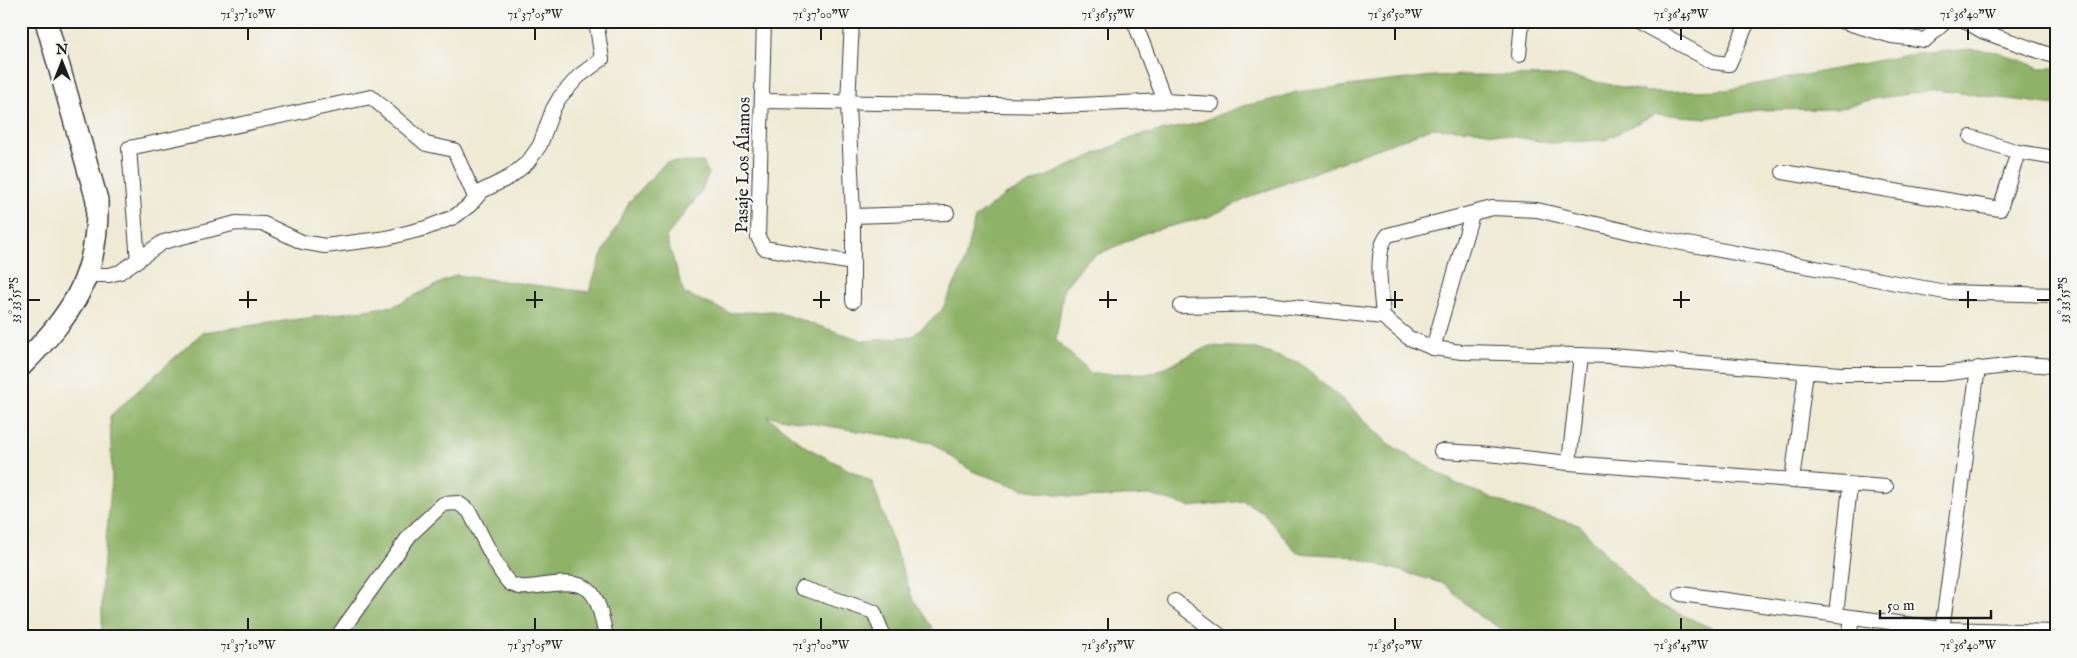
<svg xmlns="http://www.w3.org/2000/svg" width="2077" height="658" viewBox="0 0 2077 658" font-family="'IM FELL English',serif">
<style>
.forest{fill:#8eb268;stroke:#556742}
.lines{fill:none;stroke-linecap:round;stroke-linejoin:round}
.street-casing{stroke:#3c3b38;stroke-width:16}
.primary-casing{stroke:#3c3b38;stroke-width:24}
.street{stroke:#fff;stroke-width:14}
.primary{stroke:#fff;stroke-width:21}
.ticks{fill:none;stroke:#1c1c1c;stroke-width:2}
.labels{text-anchor:middle;dominant-baseline:central;stroke-width:4.5;stroke-linejoin:round;paint-order:stroke}
.street-label{font-size:18px;fill:#1c1c1c;stroke:#f6f6f2}
.neatline{fill:none;stroke:#1c1c1c;stroke-width:2}
.ticks-label{font-size:12px;text-anchor:middle;fill:#1c1c1c}
</style>
<rect width="100%" height="100%" fill="#f6f6f2"/>
<filter id="ink" filterUnits="userSpaceOnUse"><feTurbulence type="fractalNoise" baseFrequency=".02" numOctaves="2"/><feDisplacementMap in="SourceGraphic" scale="10" xChannelSelector="R" yChannelSelector="G"/><feConvolveMatrix kernelMatrix="1 2 1 2 8 2 1 2 1" color-interpolation-filters="sRGB"/></filter>
<filter id="wash" filterUnits="userSpaceOnUse"><feTurbulence type="fractalNoise" baseFrequency=".0096" numOctaves="4" result="noise"/><feDisplacementMap in="SourceGraphic" scale="20" xChannelSelector="R" yChannelSelector="G"/><feGaussianBlur stdDeviation="1.12" result="paint"/><feColorMatrix in="noise" values="0 0 0 0 0 0 0 0 0 0 0 0 0 0 0 0 0 1.4 0 .05"/><feComposite in="paint" operator="in"/></filter>
<g filter="url(#wash)">
<rect width="100%" height="100%" fill="#efead4"/>
<polygon class="forest" points="1970,49 1998,52 2040,68 2056,68 2056,105 1936,90 1874,99 1836,109 1757,110 1707,118 1655,114 1605,140 1550,143 1475,130 1432,128 1255,195 1208,217 1147,232 1088,259 1064,288 1056,340 1091,374 1153,373 1209,346 1253,348 1301,364 1344,401 1390,445 1457,484 1517,508 1579,525 1649,600 1731,637 1516,637 1479,616 1445,584 1349,556 1297,553 1263,512 1243,501 1191,507 1150,495 1081,498 1023,489 972,471 932,443 767,416 806,447 872,482 912,597 938,637 102,637 102,581 112,478 110,416 203,332 394,306 456,275 589,292 601,256 630,201 666,162 703,162 709,174 700,194 666,237 684,293 730,313 773,311 865,341 913,336 942,310 963,266 975,218 1005,195 1136,136 1195,124 1243,106 1271,100 1296,92 1433,76 1468,75 1565,76 1648,92 1727,90 1907,55"/>
</g>
<g filter="url(#ink)">
<g class="lines">
<defs>
<g id="street">
<polyline points="764,21 758,237 764,248 853,263"/>
<polyline points="852,21 848,103 853,216 853,301"/>
<polyline points="1134,21 1165,101"/>
<polyline points="1638,21 1713,62 1729,64 1748,21"/>
<polyline points="1841,21 1892,36 1925,40 1946,21"/>
<polyline points="1965,21 1984,32 2056,57"/>
<polyline points="1519,55 1522,21"/>
<polyline points="764,101 1058,106 1165,101 1212,104"/>
<polyline points="1971,137 2018,152 2056,158"/>
<polyline points="1783,172 2000,209 2018,152"/>
<polyline points="853,216 947,213"/>
<polyline points="138,261 129,148 371,97 426,144 454,150 475,197"/>
<polyline points="87,275 109,275 120,272 163,242 236,223 264,224 302,242 325,246 387,238 426,228 454,217 470,205 482,191 510,177 528,162 540,145 553,109 560,97 579,76 602,59 596,21"/>
<polyline points="1181,306 1265,304 1383,317 1409,338 1433,348 1462,352 1612,356 1840,374 1941,374 2022,364 2056,366"/>
<path d="M1383 317C1382 296 1373 251 1388 235L1492 208 1537 210 1655 238 1945 292 2056 295"/>
<polyline points="1433,348 1472,214"/>
<polyline points="1441,451 1479,453 1569,463 1886,487"/>
<polyline points="1569,463 1581,355"/>
<polyline points="1792,481 1806,371"/>
<polyline points="802,588 874,612 882,632 880,637"/>
<polyline points="1681,594 1942,629 2056,632"/>
<polyline points="1175,601 1222,637"/>
<polyline points="1836,615 1850,486"/>
<path d="M337 637 410 535 443 504 458 503 469 511C477 525 500 577 511 584 520 589 528 587 538 586 591 578 596 586 606 637"/>
<polyline points="1849,637 1852,618"/>
<polyline points="1941,637 1978,368"/>
</g>
<path id="primary" d="M21 366C73 313 99 277 97 200L46 21"/>
</defs>
<use href="#street" class="street-casing"/>
<use href="#primary" class="primary-casing"/>
<use href="#street" class="street"/>
<use href="#primary" class="primary"/>
</g>
</g>
<path class="ticks" d="M248 28V40M535 28V40M821 28V40M1108 28V40M1395 28V40M1681 28V40M1968 28V40M248 291V308M535 291V308M821 291V308M1108 291V308M1395 291V308M1681 291V308M1968 291V308M28 300H40M239 300H257M526 300H543M813 300H830M1099 300H1117M1386 300H1403M1673 300H1690M1959 300H1977M2037 300H2050M248 618V630M535 618V630M821 618V630M1108 618V630M1395 618V630M1681 618V630M1968 618V630"/>
<g class="labels">
<g class="street-label">
<text transform="translate(744 165) rotate(-89)">Pasaje Los Álamos</text>
</g>
</g>
<rect width="2077" height="658" fill="none" stroke="#f6f6f2" stroke-width="55"/>
<g transform="translate(62 62)" stroke="#f6f6f2" stroke-width="4" paint-order="stroke">
<path d="M0-4L9 19L0 12L-9 19Z" fill="#1c1c1c"/>
<text y="-8" font-size="14" font-weight="bold" text-anchor="middle" fill="#1c1c1c">N</text>
</g>
<path d="M1880 610v8h111v-8" fill="none" stroke="#1c1c1c" stroke-width="2.5"/>
<text x="1887" y="610" font-size="15" fill="#1c1c1c" stroke="#f6f6f2" stroke-width="4" paint-order="stroke">50 m</text>
<rect x="28" y="28" width="2022" height="602" class="neatline"/>
<g class="ticks-label">
<text x="248" y="18">71°37'10"W</text>
<text x="535" y="18">71°37'05"W</text>
<text x="821" y="18">71°37'00"W</text>
<text x="1108" y="18">71°36'55"W</text>
<text x="1395" y="18">71°36'50"W</text>
<text x="1681" y="18">71°36'45"W</text>
<text x="1968" y="18">71°36'40"W</text>
<text transform="translate(14 300) rotate(-90)" y="4">33°33'55"S</text>
<text transform="translate(2063 300) rotate(-90)" y="4">33°33'55"S</text>
<text x="248" y="649">71°37'10"W</text>
<text x="535" y="649">71°37'05"W</text>
<text x="821" y="649">71°37'00"W</text>
<text x="1108" y="649">71°36'55"W</text>
<text x="1395" y="649">71°36'50"W</text>
<text x="1681" y="649">71°36'45"W</text>
<text x="1968" y="649">71°36'40"W</text>
</g>
</svg>
